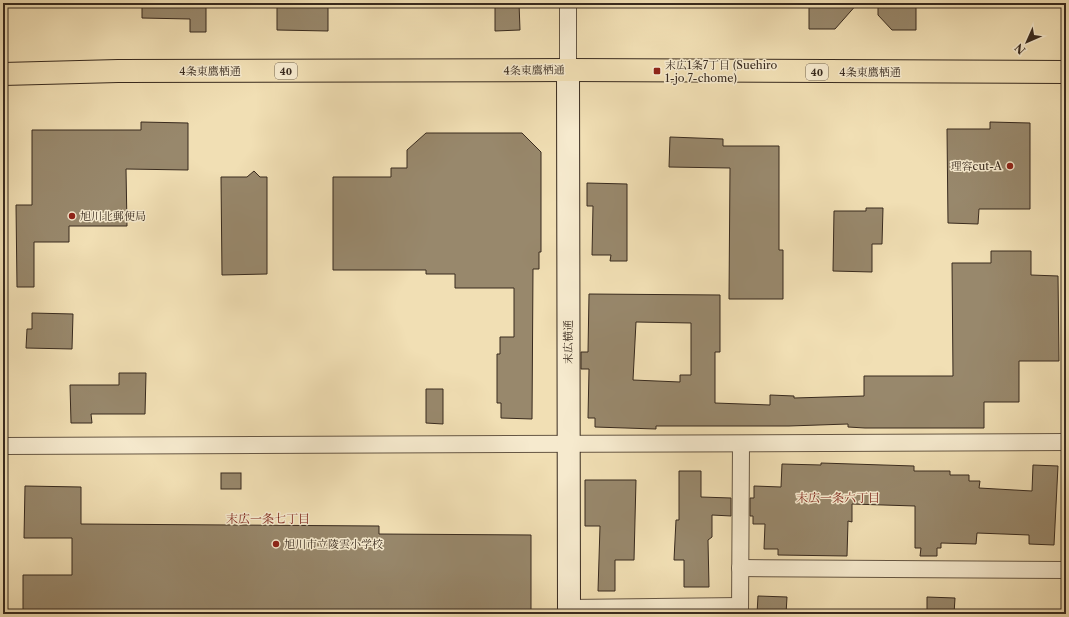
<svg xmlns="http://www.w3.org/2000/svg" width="1069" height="617" viewBox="0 0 1069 617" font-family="'Libre Caslon Text','Noto Serif JP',serif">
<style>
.building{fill:#98886c;stroke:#382a1e;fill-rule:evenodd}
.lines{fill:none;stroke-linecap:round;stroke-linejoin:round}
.street-casing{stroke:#665744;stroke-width:18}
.secondary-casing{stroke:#382a1e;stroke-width:24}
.highway-casing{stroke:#382a1e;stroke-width:24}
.street{stroke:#f6eace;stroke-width:16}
.secondary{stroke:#f6eace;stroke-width:22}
.highway{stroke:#f1dfb4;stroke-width:22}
.poi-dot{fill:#8f2418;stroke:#f6eace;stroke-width:1.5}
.labels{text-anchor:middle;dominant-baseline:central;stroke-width:3;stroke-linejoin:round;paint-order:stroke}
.shield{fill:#f6eace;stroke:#716453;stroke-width:1}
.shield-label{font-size:10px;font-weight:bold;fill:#382a1e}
.poi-label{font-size:11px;fill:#382a1e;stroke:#f6eace;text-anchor:start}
.street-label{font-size:11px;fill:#382a1e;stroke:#f6eace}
.neighbourhood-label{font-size:12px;fill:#7a1f14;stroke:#f6eace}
</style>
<rect width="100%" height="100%" fill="#f1dfb4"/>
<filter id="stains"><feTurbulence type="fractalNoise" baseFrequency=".005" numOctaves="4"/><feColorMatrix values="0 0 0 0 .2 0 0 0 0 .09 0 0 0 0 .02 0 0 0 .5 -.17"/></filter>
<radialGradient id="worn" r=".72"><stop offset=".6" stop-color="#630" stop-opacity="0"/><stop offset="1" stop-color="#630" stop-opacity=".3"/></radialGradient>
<g class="building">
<polygon points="142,3 206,3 206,32 190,32 190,19 142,18"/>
<polygon points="277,3 328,3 328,31 277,30"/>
<polygon points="495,3 519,3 520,30 495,31"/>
<polygon points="809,3 858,3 835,29 809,29"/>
<polygon points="878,3 916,3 916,30 892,30 878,15"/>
<polygon points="141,122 188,123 188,170 126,169 127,226 69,226 69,242 34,242 34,287 17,287 16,205 32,205 32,130 141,130"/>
<polygon points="990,122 1030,123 1030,209 979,209 978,224 948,223 947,129 990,129"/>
<polygon points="426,133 522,133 541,152 541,252 539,252 539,269 533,269 532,419 501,418 501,403 497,403 497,354 500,354 500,337 514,337 514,288 455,288 455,274 426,274 426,270 333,270 333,177 391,177 391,168 407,168 407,150"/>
<polygon points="670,137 723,139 723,146 779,146 779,250 783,250 783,299 729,299 730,168 669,167"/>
<polygon points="254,171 260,177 267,177 267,274 222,275 221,177 247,177"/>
<polygon points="587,183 627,184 627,261 610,261 611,255 592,255 593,206 587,206"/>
<polygon points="866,208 883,208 882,244 872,244 872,272 833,271 834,211 866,211"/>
<path d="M991 251H1031V275L1058 276 1059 361H1019V402H984V428H865L848 427V424L789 426H656V429L595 427V418H588L589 369H581V352H588L589 294 720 295V352H715V403L770 405V395L794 396V398L864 396V376H953L952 263H991ZM636 322 691 323V375H680V382L633 380Z"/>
<polygon points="32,313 73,314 72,349 26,348 27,329 32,329"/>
<polygon points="119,373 146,373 145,414 91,414 92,423 71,423 70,385 119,385"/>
<polygon points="426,389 443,389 443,424 426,423"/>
<polygon points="821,463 914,466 914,471 950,471 950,475 969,475 969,481 980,481 979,488 1032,491 1033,465 1058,466 1054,545 1029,544 1029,535 977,533 976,544 941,543 941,548 937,548 937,556 920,556 921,548 915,548 915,506 852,504 852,522 848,521 847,556 778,555 778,549 764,549 765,524 753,524 753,516 750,516 750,498 754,498 754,486 781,487 782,464 821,465"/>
<polygon points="679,471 701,471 701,497 731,498 731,516 712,515 712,537 708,540 709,587 684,587 684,560 674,560 676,520 679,520"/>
<rect x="221" y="473" width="20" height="16"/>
<polygon points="585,480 636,480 634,560 615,560 615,591 598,591 600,526 585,526"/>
<polygon points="25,486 81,487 81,524 379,526 379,534 531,535 531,612 378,611 378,613 71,610 71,614 23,614 23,575 72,575 72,538 24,538"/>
<polygon points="758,596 787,597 786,614 757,614"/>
<polygon points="927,597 955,598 954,614 927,614"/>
</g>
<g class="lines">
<defs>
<g id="street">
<polyline points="568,70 568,3"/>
<polyline points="3,446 1066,442"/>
<polyline points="740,568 1066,570"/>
<polyline points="569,608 740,606"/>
<polyline points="740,614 741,444"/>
</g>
<polyline id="secondary" points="568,70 569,614"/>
<polyline id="highway" points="3,74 118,71 568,70 1066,72"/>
</defs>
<use href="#street" class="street-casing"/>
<use href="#secondary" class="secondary-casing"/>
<use href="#highway" class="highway-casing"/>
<use href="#street" class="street"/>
<use href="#secondary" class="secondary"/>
<use href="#highway" class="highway"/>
</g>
<g class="poi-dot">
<rect x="653" y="67" width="8" height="8" rx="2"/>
<circle cx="1010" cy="166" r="4"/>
<circle cx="72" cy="216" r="4"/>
<circle cx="276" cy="544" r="4"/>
</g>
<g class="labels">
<g class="shield">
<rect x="275" y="63" width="22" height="16" rx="3"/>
<rect x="806" y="64" width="22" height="16" rx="3"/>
</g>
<g class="shield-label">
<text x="286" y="71">40</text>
<text x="817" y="72">40</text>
</g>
<g class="poi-label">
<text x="665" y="65">末広1条7丁目 (Suehiro<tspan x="665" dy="13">1-jo 7-chome)</tspan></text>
<text x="1002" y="166" text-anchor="end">理容cut-A</text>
<text x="80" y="216">旭川北郵便局</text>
<text x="284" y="544">旭川市立陵雲小学校</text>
</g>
<g class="street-label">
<text transform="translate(534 70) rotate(-1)">4条東鷹栖通</text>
<text x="210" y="71">4条東鷹栖通</text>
<text x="870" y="72">4条東鷹栖通</text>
<text transform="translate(568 342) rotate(-90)">末広横通</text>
</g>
<g class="neighbourhood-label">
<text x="838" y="497">末広一条六丁目</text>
<text x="268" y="518">末広一条七丁目</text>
</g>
</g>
<rect width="1069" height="617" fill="none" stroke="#f1dfb4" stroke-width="16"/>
<rect x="4" y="4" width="1061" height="609" fill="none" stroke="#382a1e" stroke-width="2"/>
<rect x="8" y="8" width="1053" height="601" fill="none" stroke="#382a1e"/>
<g transform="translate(1027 42) rotate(225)" stroke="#f6eace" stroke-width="3" paint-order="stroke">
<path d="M0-3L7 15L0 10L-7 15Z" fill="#382a1e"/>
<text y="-6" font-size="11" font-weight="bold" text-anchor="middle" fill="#382a1e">N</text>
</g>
<rect width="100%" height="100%" filter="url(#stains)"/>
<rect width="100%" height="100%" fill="url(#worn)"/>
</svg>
